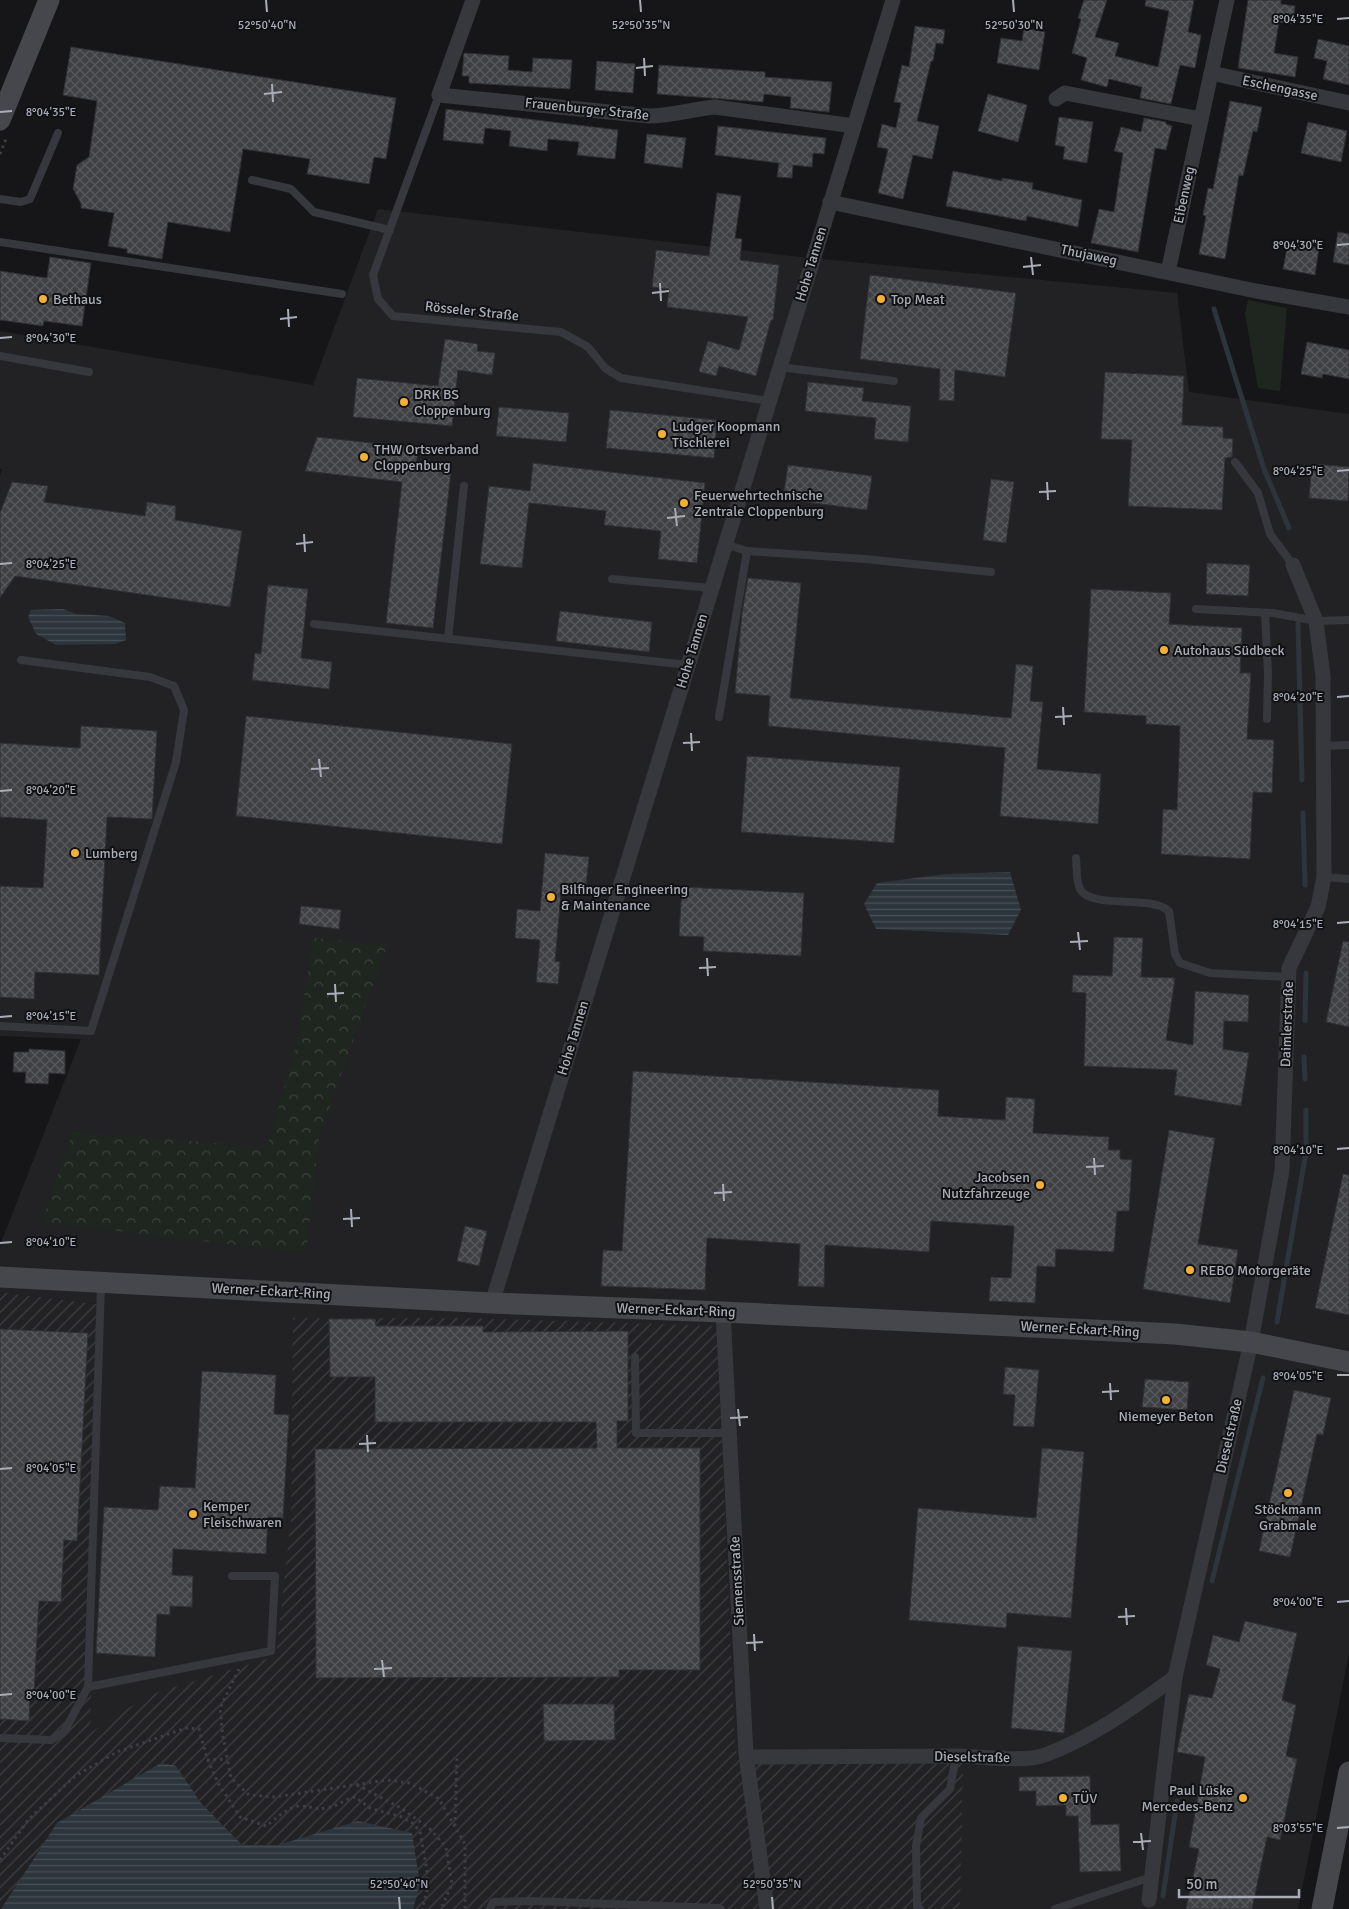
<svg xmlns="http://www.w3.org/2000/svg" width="1349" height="1909" viewBox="0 0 1349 1909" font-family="Signika,sans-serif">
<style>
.built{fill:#222225}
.industrial{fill:url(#industrial-furrows)}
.green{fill:#1e261f}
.forest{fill:url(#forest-crowns)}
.water{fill:url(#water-rules)}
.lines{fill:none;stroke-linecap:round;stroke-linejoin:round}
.stream{stroke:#2c353c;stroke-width:5}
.building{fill:url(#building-cross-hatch);stroke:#303034}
.path{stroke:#3d3f44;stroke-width:3;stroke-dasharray:2.5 4;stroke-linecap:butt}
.lane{stroke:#37383d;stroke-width:8}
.street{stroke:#37383d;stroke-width:15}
.secondary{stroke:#45474d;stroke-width:21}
.ticks{fill:none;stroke:#a8adb8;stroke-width:2}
.poi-dot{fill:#f2b134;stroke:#111113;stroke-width:2}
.labels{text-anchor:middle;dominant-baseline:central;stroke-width:4;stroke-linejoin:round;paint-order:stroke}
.street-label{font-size:14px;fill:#a8adb8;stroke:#111113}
.poi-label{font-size:14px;fill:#a8adb8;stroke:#111113;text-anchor:start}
.ticks-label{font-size:12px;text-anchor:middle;fill:#a8adb8;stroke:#111113;stroke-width:4;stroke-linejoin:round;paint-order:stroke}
</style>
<defs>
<pattern id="industrial-furrows" width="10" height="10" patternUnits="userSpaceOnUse" patternTransform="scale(1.25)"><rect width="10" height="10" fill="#222225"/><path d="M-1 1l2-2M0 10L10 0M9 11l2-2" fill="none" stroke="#3f3f43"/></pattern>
<pattern id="forest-crowns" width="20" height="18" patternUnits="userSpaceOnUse" patternTransform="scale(1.25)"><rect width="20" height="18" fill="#1e261f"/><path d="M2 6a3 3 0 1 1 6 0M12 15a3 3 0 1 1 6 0" fill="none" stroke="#3c433d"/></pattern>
<pattern id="water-rules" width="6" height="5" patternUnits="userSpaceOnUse" patternTransform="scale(1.25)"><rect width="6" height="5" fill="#2c353c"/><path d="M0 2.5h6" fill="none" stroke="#485056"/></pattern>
<pattern id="building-cross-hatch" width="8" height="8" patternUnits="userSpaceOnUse" patternTransform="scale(1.25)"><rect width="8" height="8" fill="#404145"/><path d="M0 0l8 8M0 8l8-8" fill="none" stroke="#595a5e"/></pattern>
</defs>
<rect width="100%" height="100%" fill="#161618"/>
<polygon class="built" points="378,209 801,257 1177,293 1189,392 1349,414 1349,1653 1298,1909 0,1909 0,1824 103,1305 0,1292 0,1245 81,1039 0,1036 0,475 2,469 0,469 0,331 313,385"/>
<polygon class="industrial" points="0,1292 103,1305 90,1733 149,1695 276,1656 291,1520 293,1318 467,1318 717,1326 735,1751 751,1755 963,1763 960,1909 0,1909"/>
<polygon class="green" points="1248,300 1287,308 1280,391 1258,388 1245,314"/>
<polygon class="forest" points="313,938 387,945 319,1137 306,1253 42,1222 73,1132 267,1147 297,1044"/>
<g class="water">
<polygon points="63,609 77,614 109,616 125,623 126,640 115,644 56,645 36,634 28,617 31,610"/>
<polygon points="1010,872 1021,910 1008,935 876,929 864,904 877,883 946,874"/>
<polygon points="161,1763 176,1766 201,1803 242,1845 278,1845 358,1821 412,1833 420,1885 413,1909 1,1909 57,1823"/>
</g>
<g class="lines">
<g class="stream">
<polyline points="1214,309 1264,469 1289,528"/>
<polyline points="1298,623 1302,780"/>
<polyline points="1303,813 1305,885"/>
<polyline points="1305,1021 1306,973"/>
<polyline points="1304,1057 1305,1079"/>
<polyline points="1277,1322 1306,1152 1306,1110"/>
<polyline points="1212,1581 1263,1378"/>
<polyline points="1163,1896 1177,1801"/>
</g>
</g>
<g class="building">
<polygon points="1084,0 1107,0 1095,37 1119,43 1115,56 1158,67 1169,11 1145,6 1146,0 1194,0 1188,32 1201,35 1195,68 1180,65 1171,104 1140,98 1142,87 1109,79 1107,87 1081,80 1087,58 1072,53 1081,19 1078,18"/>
<polygon points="1248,0 1281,0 1281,4 1295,6 1293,24 1279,22 1274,53 1298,57 1295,77 1238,68"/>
<polygon points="915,26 945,30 943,44 936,43 933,61 931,61 917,121 939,126 932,159 913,155 903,199 878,193 888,149 877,147 882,124 896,128 901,103 894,102 902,65 909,67"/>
<polygon points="1024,28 1045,32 1039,70 997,63 1001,38 1022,41"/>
<polygon points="1318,39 1349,46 1349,85 1323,79 1327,61 1314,58"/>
<polygon points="71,47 396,98 386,159 374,157 369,184 307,174 310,159 243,149 230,232 168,222 162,259 127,253 127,249 108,246 114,213 81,208 81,203 73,189 77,165 89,157 97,101 63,95"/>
<polygon points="464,53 509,56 508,70 532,72 533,58 572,60 570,89 469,83 469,76 462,76"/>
<polygon points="597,61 635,64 633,93 595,90"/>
<polygon points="659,65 765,72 765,77 832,82 829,112 790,108 791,97 764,94 763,102 657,94"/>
<polygon points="988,94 1027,105 1018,142 978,131"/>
<polygon points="1230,101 1262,107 1257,132 1253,131 1243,176 1239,175 1225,259 1199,254 1206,216 1203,215 1208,188 1213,189"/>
<polygon points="446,109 618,130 615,159 577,155 579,142 548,139 547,151 509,146 511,131 485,128 483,144 443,140"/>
<polygon points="1059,117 1093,122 1087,163 1063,159 1065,147 1055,145"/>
<polygon points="1144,118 1166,122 1166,124 1172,126 1166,150 1155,148 1138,252 1091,243 1099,209 1114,212 1123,153 1114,151 1121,127 1141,132"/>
<polygon points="1308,122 1347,131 1341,162 1301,153"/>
<polygon points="718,126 826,138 824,154 813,153 812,167 793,165 792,178 777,177 779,163 715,155"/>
<polygon points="647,134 686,138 682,168 644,163"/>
<polygon points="953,171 1002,181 1002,178 1033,183 1032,189 1082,200 1078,227 1027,216 1026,221 946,206"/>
<polygon points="717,193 741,196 735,238 742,239 740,260 779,265 773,320 771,320 756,376 719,366 716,376 700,372 699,370 708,341 739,350 748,317 667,307 669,289 652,287 656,250 709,256"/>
<polygon points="1338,232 1349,234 1349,265 1333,262"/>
<polygon points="1288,243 1319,248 1315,275 1283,269"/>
<polygon points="50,257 91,263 82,326 44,321 43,326 0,320 0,271 47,278"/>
<polygon points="870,275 1016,293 1005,377 955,370 954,401 939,400 940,369 860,359"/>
<polygon points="445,339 478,344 477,351 495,353 492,375 458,370 452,426 353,417 357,378 438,386"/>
<polygon points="1307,342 1349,350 1349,379 1323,374 1322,378 1301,374"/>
<polygon points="1105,372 1184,376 1182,425 1223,427 1223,438 1233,439 1232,457 1225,458 1222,510 1128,506 1132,440 1101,439"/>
<polygon points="808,382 864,388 862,401 911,406 908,442 874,439 876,418 805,411"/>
<polygon points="499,407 569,413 566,442 496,436"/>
<polygon points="610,410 717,420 714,458 606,448"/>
<polygon points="317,437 418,448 416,468 451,472 433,628 386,623 402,482 305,471"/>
<polygon points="533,463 705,483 697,563 658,559 661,531 604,525 606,511 529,503 522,568 480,564 489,486 530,491"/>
<polygon points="1312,464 1349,467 1348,501 1309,498"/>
<polygon points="788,465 872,476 867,510 783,499"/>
<polygon points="991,479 1014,482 1006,543 983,540"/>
<polygon points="12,482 48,486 44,502 145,516 147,502 176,506 175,520 242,531 230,607 15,576 0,598 0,513"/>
<polygon points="1207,563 1250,565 1248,596 1206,594"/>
<polygon points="748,578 801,583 790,698 1011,718 1016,664 1033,666 1030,701 1043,702 1037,769 1101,774 1098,824 1000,816 1005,748 768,726 770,696 735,693 742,613"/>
<polygon points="268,585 308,589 301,658 332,662 329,689 252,680 255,653 261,654"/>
<polygon points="1091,589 1171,593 1169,624 1242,628 1240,673 1251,673 1247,739 1274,740 1272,793 1253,792 1250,859 1161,854 1163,809 1177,810 1180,726 1146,724 1146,716 1084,712"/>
<polygon points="560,611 652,622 649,652 556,641"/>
<polygon points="246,716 512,744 502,844 236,816"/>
<polygon points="81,726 157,731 152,819 107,817 99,975 35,972 34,999 0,997 0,886 43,888 47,820 0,817 0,743 80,748"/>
<polygon points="747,756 900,767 894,843 741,832"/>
<polygon points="545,853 589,857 586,885 562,883 555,961 560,962 558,984 536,982 540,940 515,938 517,909 540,911"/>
<polygon points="682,887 804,893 801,956 703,951 704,937 679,936"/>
<polygon points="301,906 341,910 339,929 299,924"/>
<polygon points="1114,937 1143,938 1141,977 1175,978 1166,1040 1193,1045 1195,991 1249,995 1248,1022 1224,1021 1223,1049 1249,1053 1241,1106 1174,1095 1177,1070 1084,1066 1086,993 1072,992 1073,975 1112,976"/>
<polygon points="1343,941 1349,942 1349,1027 1326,1022"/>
<polygon points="29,1049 65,1051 65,1074 49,1073 48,1084 25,1083 26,1072 13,1072 14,1052 29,1052"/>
<polygon points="633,1071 939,1090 938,1116 1005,1120 1006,1097 1035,1099 1033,1133 1109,1137 1108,1150 1120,1150 1120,1159 1132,1160 1129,1211 1117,1211 1114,1252 1056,1249 1055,1267 1037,1266 1035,1303 989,1301 991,1277 1011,1278 1014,1226 931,1221 929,1252 825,1245 824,1287 798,1286 800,1244 707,1238 705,1290 601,1286 603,1250 622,1251"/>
<polygon points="1169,1130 1215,1138 1198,1244 1238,1250 1230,1303 1143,1289"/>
<polygon points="1343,1174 1349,1175 1349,1315 1315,1308"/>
<polygon points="465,1226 487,1231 479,1266 457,1261"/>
<polygon points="329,1319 375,1319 376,1326 483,1326 483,1332 628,1331 628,1421 617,1421 617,1448 700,1448 700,1670 619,1670 619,1677 316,1678 315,1449 597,1448 596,1422 375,1422 375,1377 330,1377"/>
<polygon points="0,1329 88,1333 77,1541 64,1540 61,1602 39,1601 34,1693 30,1693 29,1721 0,1719"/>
<polygon points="1005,1367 1039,1370 1034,1427 1013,1426 1015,1395 1003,1394"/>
<polygon points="202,1371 276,1375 274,1414 289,1415 283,1518 268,1517 266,1554 173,1549 172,1575 193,1576 192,1607 170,1606 170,1615 157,1614 155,1657 96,1653 104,1507 158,1510 160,1486 195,1488"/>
<polygon points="1145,1379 1189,1382 1187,1410 1142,1407"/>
<polygon points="1294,1390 1331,1398 1323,1435 1317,1434 1290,1557 1259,1551"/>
<polygon points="1042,1448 1084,1452 1071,1618 1007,1613 1006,1628 909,1620 918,1508 1036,1518"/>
<polygon points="1245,1621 1297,1633 1282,1700 1296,1705 1286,1756 1297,1759 1280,1840 1267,1837 1252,1909 1186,1909 1199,1849 1189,1847 1205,1757 1177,1752 1189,1694 1212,1698 1220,1669 1206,1665 1213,1635 1239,1642"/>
<polygon points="1018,1646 1072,1651 1064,1733 1011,1728"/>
<polygon points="543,1704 614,1704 615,1740 544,1741"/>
<polygon points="1090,1776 1091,1825 1119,1824 1121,1871 1080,1872 1078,1816 1066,1816 1066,1805 1036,1806 1036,1791 1019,1791 1019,1777"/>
</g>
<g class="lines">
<g class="path">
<polyline points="0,154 7,136"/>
<polyline points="239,1669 220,1708 223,1737 231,1778 249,1795 275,1797 386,1780 410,1783 439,1799 465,1844 465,1909"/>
<polyline points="207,1760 227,1759"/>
<polyline points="357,1785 401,1808 429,1828 446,1847 452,1884 441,1909"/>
<polyline points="455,1826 457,1758"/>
<path d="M0 1860 28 1820 75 1776 117 1752 186 1728 199 1729 207 1758 218 1783 240 1817 266 1826C275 1820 288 1806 300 1806 310 1806 315 1810 327 1808 338 1806 345 1799 355 1797L370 1808 402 1817 414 1824 420 1832 427 1871V1891L422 1909"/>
</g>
<g class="lane">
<polyline points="439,95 373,275 378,299 393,316 561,332 588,347 605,368 621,378 769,401"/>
<polyline points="252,180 291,189 314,212 390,230"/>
<polyline points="0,199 21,202 30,199 58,133"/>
<polyline points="0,242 342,294"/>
<polyline points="0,356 89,372"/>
<polyline points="779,367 894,381"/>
<polyline points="1235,462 1258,493 1270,534 1293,565"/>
<polyline points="725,544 747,551 865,559 991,572"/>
<polyline points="612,579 711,588"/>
<polyline points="1196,609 1273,613 1316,621 1349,620"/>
<polyline points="1265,613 1268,674 1267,719"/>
<polyline points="314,624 688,665"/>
<polyline points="448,639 464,486"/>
<polyline points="719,717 747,551"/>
<polyline points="1324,746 1349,745"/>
<path d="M1076 858C1077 867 1076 882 1080 889 1092 910 1148 894 1169 911L1175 954 1180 963 1210 973 1289 977"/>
<polyline points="1324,877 1349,879"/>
<polyline points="0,1026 91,1031 176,762 184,710 174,686 150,677 21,660"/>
<polyline points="635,1357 636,1433 729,1433"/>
<polyline points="88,1687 271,1651 275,1576 232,1576"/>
<polyline points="0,1738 51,1740 64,1732 88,1687 101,1284"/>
<polyline points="490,1909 493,1902 531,1901 720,1908 721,1909"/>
<polyline points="920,1909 917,1906 916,1846 921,1818 950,1789 956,1756"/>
<polyline points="1055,1909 1151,1877"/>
</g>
<g class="street">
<path d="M473 0 439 95 649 116C672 116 693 109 715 107L854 126"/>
<polyline points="1211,73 1349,103"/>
<polyline points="1056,99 1065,93 1201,119"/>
<polyline points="830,202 1256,291 1349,307"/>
<polyline points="1168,272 1227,0"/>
<polyline points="492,1303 893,0"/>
<polyline points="723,1312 746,1754 767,1909"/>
<path d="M747 1757C816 1757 886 1756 955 1756 980 1756 1023 1763 1045 1755 1093 1737 1134 1707 1175 1677"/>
<polyline points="1149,1900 1175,1677 1251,1342 1282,1171 1289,968 1318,907 1324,877 1323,676 1316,621 1293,565"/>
</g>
<g class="secondary">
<polyline points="0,120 49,0"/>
<polyline points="0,1277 492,1303 723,1312 1175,1334 1251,1342 1349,1362"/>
<polyline points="1322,1909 1349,1772"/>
</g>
</g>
<path class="ticks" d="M266 0 267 12M640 0 641 12M1013 0 1014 12M1337 19 1349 18M644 58 645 76M636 68 653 66M272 84 273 102M264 94 282 92M0 112 12 111M1337 245 1349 244M1031 257 1033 275M1023 267 1041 265M660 283 661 301M652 293 669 291M288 309 289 327M280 319 297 317M0 338 12 337M1337 471 1349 470M1047 482 1048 500M1039 492 1056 491M675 508 677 526M667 518 685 516M304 534 305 552M296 544 313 542M0 564 12 563M1337 697 1349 696M1063 707 1064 725M1055 717 1072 716M691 733 692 751M683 743 700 742M319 759 321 777M311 769 329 768M0 791 12 790M1337 923 1349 922M1078 932 1080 950M1070 942 1088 941M707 958 708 976M699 968 716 967M335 984 336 1002M327 994 344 993M0 1017 12 1016M1337 1149 1349 1148M1094 1158 1095 1175M1086 1167 1104 1166M723 1184 724 1201M714 1193 732 1192M351 1209 352 1227M343 1219 360 1218M0 1243 12 1242M1337 1375H1349M1110 1383 1111 1400M1102 1392 1119 1391M738 1409 740 1426M730 1418 748 1417M367 1435 368 1452M359 1444 376 1443M0 1469 12 1468M1337 1602 1349 1601M1126 1608 1127 1625M1118 1617 1135 1616M754 1634 755 1651M746 1643 763 1642M382 1660 384 1677M374 1669 392 1668M0 1695 12 1694M1337 1828 1349 1827M1141 1833 1143 1850M1133 1842 1151 1841M399 1897 400 1909M772 1897 773 1909"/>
<g class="poi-dot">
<circle cx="43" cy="299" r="5"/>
<circle cx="881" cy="299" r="5"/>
<circle cx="404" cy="402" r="5"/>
<circle cx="662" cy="434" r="5"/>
<circle cx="364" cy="457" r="5"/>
<circle cx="684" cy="503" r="5"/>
<circle cx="1164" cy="650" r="5"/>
<circle cx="75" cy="853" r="5"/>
<circle cx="551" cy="897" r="5"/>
<circle cx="1040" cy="1185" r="5"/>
<circle cx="1190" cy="1270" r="5"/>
<circle cx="1166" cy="1400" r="5"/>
<circle cx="1288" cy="1493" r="5"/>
<circle cx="193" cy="1514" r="5"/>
<circle cx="1063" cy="1798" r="5"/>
<circle cx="1243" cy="1798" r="5"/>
</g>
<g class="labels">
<g class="street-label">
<text transform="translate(1280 88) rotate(12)">Eschengasse</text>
<text transform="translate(587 109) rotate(6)">Frauenburger Straße</text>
<text transform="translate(1184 195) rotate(-78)">Eibenweg</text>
<text transform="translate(1089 255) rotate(12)">Thujaweg</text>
<text transform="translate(811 264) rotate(-73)">Hohe Tannen</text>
<text transform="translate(472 311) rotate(6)">Rösseler Straße</text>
<text transform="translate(692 651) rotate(-73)">Hohe Tannen</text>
<text transform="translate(1287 1024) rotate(-88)">Daimlerstraße</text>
<text transform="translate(573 1038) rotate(-73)">Hohe Tannen</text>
<text transform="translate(271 1291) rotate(3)">Werner-Eckart-Ring</text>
<text transform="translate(676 1310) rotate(2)">Werner-Eckart-Ring</text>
<text transform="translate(1080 1329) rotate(3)">Werner-Eckart-Ring</text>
<text transform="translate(1229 1436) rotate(-77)">Dieselstraße</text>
<text transform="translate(737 1581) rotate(-93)">Siemensstraße</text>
<text transform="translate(972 1757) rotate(1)">Dieselstraße</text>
</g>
<g class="poi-label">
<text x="53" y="299">Bethaus</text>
<text x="891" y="299">Top Meat</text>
<text x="414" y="394">DRK BS<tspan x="414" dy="16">Cloppenburg</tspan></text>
<text x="672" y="426">Ludger Koopmann<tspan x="672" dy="16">Tischlerei</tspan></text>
<text x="374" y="449">THW Ortsverband<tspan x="374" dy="16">Cloppenburg</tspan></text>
<text x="694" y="495">Feuerwehrtechnische<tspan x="694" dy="16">Zentrale Cloppenburg</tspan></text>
<text x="1174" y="650">Autohaus Südbeck</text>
<text x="85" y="853">Lumberg</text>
<text x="561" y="889">Bilfinger Engineering<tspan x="561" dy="16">&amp; Maintenance</tspan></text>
<text x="1030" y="1177" text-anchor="end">Jacobsen<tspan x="1030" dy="16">Nutzfahrzeuge</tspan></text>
<text x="1200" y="1270">REBO Motorgeräte</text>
<text x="1166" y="1416" text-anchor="middle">Niemeyer Beton</text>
<text x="203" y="1506">Kemper<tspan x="203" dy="16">Fleischwaren</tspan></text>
<text x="1288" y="1509" text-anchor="middle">Stöckmann<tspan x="1288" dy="16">Grabmale</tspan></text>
<text x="1233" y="1790" text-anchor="end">Paul Lüske<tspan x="1233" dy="16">Mercedes-Benz</tspan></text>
<text x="1073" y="1798">TÜV</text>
</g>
</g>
<g class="ticks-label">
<text x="1298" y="23">8°04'35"E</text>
<text x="267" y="29">52°50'40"N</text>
<text x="641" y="29">52°50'35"N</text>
<text x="1014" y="29">52°50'30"N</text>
<text x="51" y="116">8°04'35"E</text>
<text x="1298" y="249">8°04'30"E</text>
<text x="51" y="342">8°04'30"E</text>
<text x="1298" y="475">8°04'25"E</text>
<text x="51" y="568">8°04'25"E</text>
<text x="1298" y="701">8°04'20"E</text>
<text x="51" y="794">8°04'20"E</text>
<text x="1298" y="928">8°04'15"E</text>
<text x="51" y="1020">8°04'15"E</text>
<text x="1298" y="1154">8°04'10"E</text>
<text x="51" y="1246">8°04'10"E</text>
<text x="1298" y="1380">8°04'05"E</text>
<text x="51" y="1472">8°04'05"E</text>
<text x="1298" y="1606">8°04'00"E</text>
<text x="51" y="1699">8°04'00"E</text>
<text x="1298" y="1832">8°03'55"E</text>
<text x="399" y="1888">52°50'40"N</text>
<text x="772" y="1888">52°50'35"N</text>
</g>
<path d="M1179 1889v8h120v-8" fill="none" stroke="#a8adb8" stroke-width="2.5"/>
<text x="1186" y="1889" font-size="15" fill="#a8adb8" stroke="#111113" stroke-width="4" paint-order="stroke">50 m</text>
</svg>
